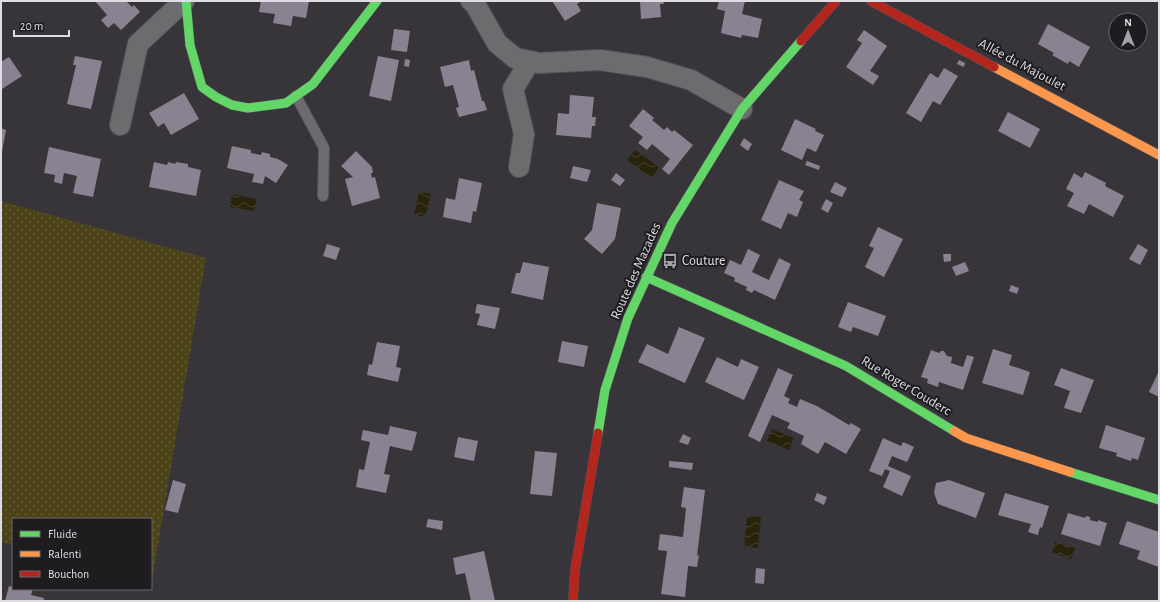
<svg xmlns="http://www.w3.org/2000/svg" width="1160" height="602" viewBox="0 0 1160 602" font-family="'Alegreya Sans',sans-serif">
<style>
.grass{fill:url(#grass-dots)}
.water{fill:url(#water-waves)}
.building{fill:#8b8291}
.lines{fill:none;stroke-linecap:round;stroke-linejoin:round}
.lane-casing{stroke:#555357;stroke-width:12}
.street-casing{stroke:#555357;stroke-width:22}
.fast-casing{stroke:#555357;stroke-width:10}
.slow-casing{stroke:#555357;stroke-width:10}
.jam-casing{stroke:#555357;stroke-width:10}
.lane{stroke:#6d6b6e;stroke-width:10}
.street{stroke:#6d6b6e;stroke-width:20}
.fast{stroke:#63d668;stroke-width:9}
.slow{stroke:#ff974d;stroke-width:9}
.jam{stroke:#b3261e;stroke-width:9}
.labels{text-anchor:middle;dominant-baseline:central;stroke-width:4;stroke-linejoin:round;paint-order:stroke}
.street-label{font-size:14px;fill:#dfdde1;stroke:#1e1c1f}
.poi-label{font-size:14px;fill:#dfdde1;stroke:#1e1c1f;text-anchor:start}
</style>
<defs>
<pattern id="grass-dots" width="8" height="8" patternUnits="userSpaceOnUse"><rect width="8" height="8" fill="#4d4319"/><path d="M2 2h.1M6 6h.1" fill="none" stroke="#665e3a" stroke-width="1.8" stroke-linecap="round"/></pattern>
<pattern id="water-waves" width="16" height="10" patternUnits="userSpaceOnUse"><rect width="16" height="10" fill="#28230b"/><path d="M0 5q4-4 8 0t8 0" fill="none" stroke="#47422e"/></pattern>
</defs>
<rect width="100%" height="100%" fill="#373539"/>
<polygon class="grass" points="1,201 206,258 152,581 151,581 151,519 13,519 13,545 1,542"/>
<g class="water">
<polygon points="635,150 659,167 652,178 627,160"/>
<polygon points="419,192 431,194 425,217 414,214"/>
<polygon points="232,194 257,199 254,211 230,207"/>
<polygon points="772,429 794,438 789,450 767,441"/>
<polygon points="747,516 761,517 758,548 744,547"/>
<polygon points="1055,542 1075,548 1071,559 1052,552"/>
</g>
<g class="building">
<polygon points="95,1 126,1 132,7 134,5 140,12 121,30 114,23 108,28 101,20 107,15"/>
<polygon points="261,1 309,1 306,18 293,16 291,26 273,23 275,14 259,12"/>
<polygon points="552,1 581,1 577,4 581,11 565,21"/>
<polygon points="640,1 663,1 664,4 660,4 661,17 641,19"/>
<polygon points="719,1 745,1 742,14 762,19 758,38 742,35 741,38 721,33 725,11 717,9"/>
<polygon points="1048,24 1090,47 1079,67 1069,61 1068,64 1052,55 1054,53 1038,44"/>
<polygon points="394,29 410,31 407,52 391,50"/>
<polygon points="864,30 887,46 870,71 879,76 873,85 846,67 862,43 857,40"/>
<polygon points="75,56 102,61 91,109 67,104 76,65 73,65"/>
<polygon points="378,56 399,60 391,101 369,96"/>
<polygon points="9,57 22,76 2,89 1,62"/>
<polygon points="405,59 410,60 409,67 404,66"/>
<polygon points="469,60 471,71 474,70 482,101 484,101 487,110 459,117 456,108 459,107 453,85 445,87 440,67"/>
<polygon points="959,60 965,63 964,67 957,64"/>
<polygon points="944,68 958,76 940,105 933,101 921,122 906,113 930,73 938,78"/>
<polygon points="184,93 199,119 171,135 164,123 158,127 149,113"/>
<polygon points="570,95 594,97 592,117 596,117 595,126 592,126 591,138 556,135 558,113 569,114"/>
<polygon points="643,109 654,118 652,120 664,130 667,127 672,132 674,130 693,145 669,175 662,169 670,159 652,144 647,150 638,143 643,137 629,126"/>
<polygon points="1008,112 1040,129 1030,148 998,131"/>
<polygon points="795,119 816,129 815,131 824,135 816,152 807,148 802,160 781,150"/>
<polygon points="1,128 6,130 2,152 1,152"/>
<polygon points="744,138 752,144 748,151 740,145"/>
<polygon points="232,146 251,150 251,153 261,155 262,152 270,154 270,157 278,159 288,165 276,183 265,176 263,184 252,182 254,174 227,168"/>
<polygon points="49,147 101,159 93,197 73,193 77,176 64,173 62,184 54,182 55,175 44,173"/>
<polygon points="356,151 372,167 373,173 371,173 372,178 375,177 380,198 352,206 345,179 353,177 341,166"/>
<polygon points="807,161 820,166 819,170 805,165"/>
<polygon points="154,162 167,165 168,162 175,164 176,162 188,164 188,167 201,170 196,196 149,187"/>
<polygon points="573,166 591,170 587,182 570,178"/>
<polygon points="1085,172 1106,183 1105,186 1124,196 1113,217 1089,204 1084,214 1067,206 1074,193 1066,189 1074,173 1082,178"/>
<polygon points="616,173 625,180 620,186 611,180"/>
<polygon points="459,178 482,183 476,212 473,211 471,223 443,217 446,198 455,200"/>
<polygon points="779,180 804,191 799,200 803,202 797,217 788,213 781,229 761,220"/>
<polygon points="835,182 847,188 842,197 830,192"/>
<polygon points="826,199 833,203 828,213 821,209"/>
<polygon points="597,203 621,208 615,239 602,254 584,239 592,230"/>
<polygon points="878,227 903,239 884,277 865,267 874,248 869,246"/>
<polygon points="327,244 340,248 336,260 323,256"/>
<polygon points="1138,244 1148,250 1140,265 1129,259"/>
<polygon points="748,249 760,255 752,272 769,280 779,258 791,264 775,300 754,290 752,293 746,290 747,287 734,281 735,278 724,273 730,260 741,265"/>
<polygon points="943,254 951,254 951,261 944,262"/>
<polygon points="523,262 549,267 543,300 511,293 516,273 520,273"/>
<polygon points="965,262 969,271 956,276 952,267"/>
<polygon points="1011,285 1019,288 1017,294 1009,291"/>
<polygon points="848,302 886,316 878,336 853,327 851,332 838,327"/>
<polygon points="477,304 500,308 495,329 477,325 480,314 475,313"/>
<polygon points="679,327 705,338 685,383 638,362 647,344 668,354"/>
<polygon points="562,341 588,346 584,367 558,362"/>
<polygon points="377,342 400,346 396,367 401,368 398,382 367,375 369,364 372,365"/>
<polygon points="993,349 1012,355 1009,365 1030,372 1023,395 982,383"/>
<polygon points="931,350 939,353 941,351 944,351 947,356 952,357 951,363 963,367 967,355 974,357 963,390 939,382 938,387 927,383 928,379 921,377"/>
<polygon points="717,357 738,367 741,359 759,367 744,400 705,382"/>
<polygon points="778,368 793,375 784,396 790,399 788,403 797,407 800,399 817,406 849,425 851,423 861,429 846,454 825,442 818,454 801,444 804,436 787,428 790,423 772,415 760,442 748,436"/>
<polygon points="1061,368 1094,380 1081,413 1064,408 1070,391 1054,385"/>
<polygon points="1159,371 1159,397 1149,392"/>
<polygon points="1106,425 1145,438 1138,460 1132,458 1131,461 1116,456 1117,453 1099,448"/>
<polygon points="390,426 417,432 412,451 390,446 384,474 390,475 386,493 356,487 359,469 364,470 370,442 361,440 363,430 388,435"/>
<polygon points="683,434 691,438 688,445 679,442"/>
<polygon points="458,437 478,441 474,461 454,457"/>
<polygon points="883,438 901,446 903,442 914,447 907,462 892,456 888,466 911,476 902,496 883,487 890,471 885,469 882,476 869,471"/>
<polygon points="535,451 557,453 552,496 530,494"/>
<polygon points="669,461 693,463 692,470 669,467"/>
<polygon points="173,480 186,484 178,513 165,510"/>
<polygon points="949,480 985,493 976,518 938,504 934,493 936,483"/>
<polygon points="684,487 705,490 697,556 699,555 697,567 688,566 685,597 661,594 667,551 658,550 660,534 683,537 686,508 681,507"/>
<polygon points="817,493 827,497 824,505 814,500"/>
<polygon points="1005,493 1049,506 1042,528 1040,527 1038,535 1028,532 1031,524 998,515"/>
<polygon points="1068,513 1085,518 1086,516 1090,517 1090,520 1098,522 1098,520 1107,523 1100,546 1061,534"/>
<polygon points="428,519 443,521 442,530 426,527"/>
<polygon points="1127,521 1159,532 1159,567 1137,559 1140,551 1119,544"/>
<polygon points="484,551 495,601 471,601 465,573 456,575 453,558"/>
<polygon points="756,568 765,569 764,584 755,583"/>
<polygon points="9,586 13,587 13,589 33,589 31,595 44,598 44,601 5,601"/>
</g>
<g class="lines">
<defs>
<polyline id="lane" points="296,96 324,148 323,196"/>
<g id="street">
<polyline points="471,1 475,4 497,43 515,58 539,63 600,60 647,67 691,80 742,109"/>
<polyline points="120,125 138,44 184,1"/>
<polyline points="519,167 524,134 513,89 530,61"/>
</g>
<g id="fast">
<polyline points="186,1 190,45 202,87 216,97 232,105 248,108 286,103 313,84 377,1"/>
<polyline points="646,277 846,366 954,431"/>
<polyline points="598,433 605,390 628,318 672,223 742,109 801,41"/>
<polyline points="1070,472 1159,500"/>
</g>
<g id="slow">
<polyline points="994,67 1159,155"/>
<polyline points="954,431 966,438 1070,472"/>
</g>
<g id="jam">
<polyline points="871,1 994,67"/>
<polyline points="801,41 836,1"/>
<polyline points="573,601 575,570 598,433"/>
</g>
</defs>
<use href="#lane" class="lane-casing"/>
<use href="#street" class="street-casing"/>
<use href="#fast" class="fast-casing"/>
<use href="#slow" class="slow-casing"/>
<use href="#jam" class="jam-casing"/>
<use href="#lane" class="lane"/>
<use href="#street" class="street"/>
<use href="#fast" class="fast"/>
<use href="#slow" class="slow"/>
<use href="#jam" class="jam"/>
</g>
<defs>
<symbol id="bus-bare" viewBox="-9 -9 18 18"><path d="M-5-6H5V4H4V6H2V4H-2V6H-4V4H-5ZM-3.5-4V0h7V-4ZM-3.5 1.2v1.5H-2V1.2ZM2 1.2v1.5H3.5V1.2Z" fill="#a4a2a6" stroke="#1e1c1f" stroke-width="2.5" paint-order="stroke"/></symbol>
</defs>
<g fill-rule="evenodd">
<use href="#bus-bare" x="659" y="250" width="22" height="22"/>
</g>
<g class="labels">
<g class="street-label">
<text transform="translate(1022 65) rotate(28)">Allée du Majoulet</text>
<text transform="translate(636 271) rotate(-66)">Route des Mazades</text>
<text transform="translate(906 386) rotate(31)">Rue Roger Couderc</text>
</g>
<g class="poi-label">
<text x="682" y="261">Couture</text>
</g>
</g>
<rect width="1160" height="602" fill="none" stroke="#dfdde1" stroke-width="4"/>
<rect x="12" y="518" width="140" height="72" fill="#1e1c1f" stroke="#6b696d"/>
<rect x="20" y="531" width="20" height="6" fill="#63d668" stroke="#6b696d"/>
<text x="48" y="538" font-size="12" fill="#dfdde1">Fluide</text>
<rect x="20" y="551" width="20" height="6" fill="#ff974d" stroke="#6b696d"/>
<text x="48" y="558" font-size="12" fill="#dfdde1">Ralenti</text>
<rect x="20" y="571" width="20" height="6" fill="#b3261e" stroke="#6b696d"/>
<text x="48" y="578" font-size="12" fill="#dfdde1">Bouchon</text>
<g transform="translate(1128 32)"><circle r="19" fill="#1e1c1f" stroke="#6b696d"/>
<path d="M0-3L7 15L0 10L-7 15Z" fill="#a4a2a6"/>
<text y="-6" font-size="11" font-weight="bold" text-anchor="middle" fill="#dfdde1">N</text>
</g>
<path d="M14 30v6h55v-6" fill="none" stroke="#dfdde1" stroke-width="2"/>
<text x="20" y="30" font-size="12" fill="#dfdde1" stroke="#1e1c1f" stroke-width="3" paint-order="stroke">20 m</text>
</svg>
